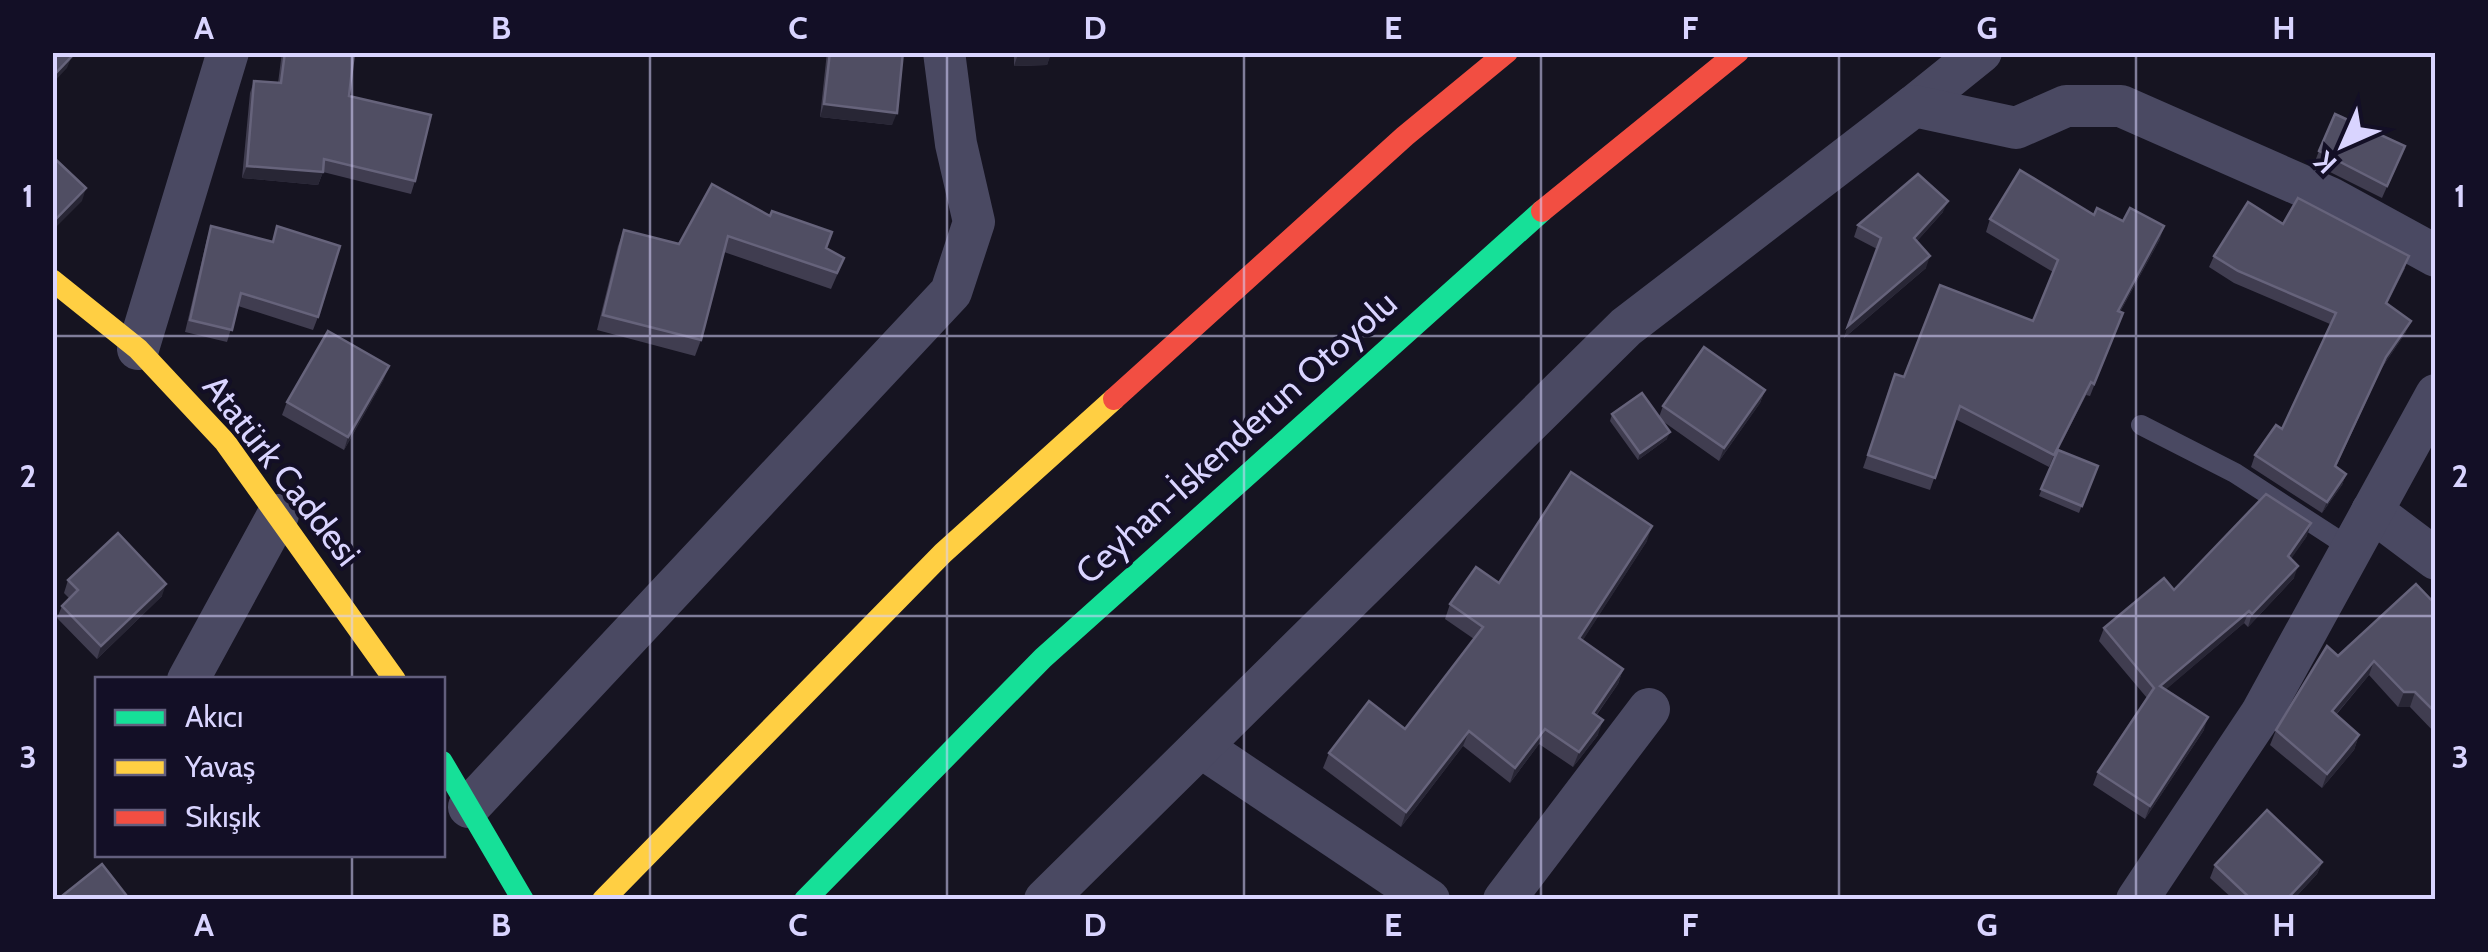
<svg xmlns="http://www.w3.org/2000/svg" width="2488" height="952" viewBox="0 0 2488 952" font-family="Cabin,sans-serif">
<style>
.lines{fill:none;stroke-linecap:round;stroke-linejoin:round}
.lane{stroke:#4a4962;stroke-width:20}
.street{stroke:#4a4962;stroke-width:42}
.fast{stroke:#16e098;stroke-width:22}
.slow{stroke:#ffcf43;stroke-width:22}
.jam{stroke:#f24e42;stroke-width:22}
.wall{fill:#403d50}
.shaded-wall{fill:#282635}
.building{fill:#504e63;stroke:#66637b;stroke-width:2.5}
.grid{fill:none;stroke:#d9d4ff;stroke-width:2.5;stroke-opacity:0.55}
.labels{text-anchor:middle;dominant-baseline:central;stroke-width:8;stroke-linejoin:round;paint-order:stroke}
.street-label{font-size:35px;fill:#d9d4ff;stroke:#130f26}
.neatline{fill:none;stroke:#d9d4ff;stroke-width:4}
.grid-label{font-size:32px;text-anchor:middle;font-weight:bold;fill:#d9d4ff}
</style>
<rect width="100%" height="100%" fill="#161421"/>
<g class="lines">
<polyline class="lane" points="2141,425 2235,473 2352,549"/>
<g class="street">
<polyline points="1914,106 1981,52"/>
<polyline points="138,349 228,52"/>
<polyline points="2372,511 2436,559"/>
<polyline points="188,680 278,515"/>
<polyline points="1201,747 1429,900"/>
<polyline points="469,807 951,292 974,222 956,144 944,52"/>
<polyline points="1045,900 1626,327 1914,106 2016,128 2066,106 2121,106 2330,198 2436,256"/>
<polyline points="1504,900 1649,709"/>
<polyline points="2137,900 2261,714 2436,395"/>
</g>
<g class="fast">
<polyline points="442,762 523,900"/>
<polyline points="805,900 1043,658 1542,211"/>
</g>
<g class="slow">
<polyline points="52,280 138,349 225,442 395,680"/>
<polyline points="603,900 943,553 1114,399"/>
</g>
<g class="jam">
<polyline points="1542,211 1738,52"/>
<polyline points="1114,399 1405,136 1507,52"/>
</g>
</g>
<g class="wall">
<polygon points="282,52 354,52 349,96 415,181 411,194 323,172 318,185 242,178 250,93 254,81 278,83"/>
<polygon points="827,52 903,52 892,125 820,117"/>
<polygon points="1014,52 1051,52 1047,65 1014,66"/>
<polygon points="2405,146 2382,198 2314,164 2319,151"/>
<polygon points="712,184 826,248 838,273 831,289 724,252 701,340 695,356 597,330 618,246 624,230 679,244"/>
<polygon points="1943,212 1917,241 1926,268 1844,338 1877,249 1854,237 1858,225"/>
<polygon points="2094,215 2123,221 2160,239 2120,312 2123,313 2090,396 2086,395 2058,450 2098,466 2079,513 2039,496 2057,452 2049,467 1955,419 1930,490 1863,468 1895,374 1904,377 2033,321 2053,272 1986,232 1990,219"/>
<polygon points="2283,224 2405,268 2387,304 2406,332 2381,369 2336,467 2346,474 2342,485 2322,513 2251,467 2255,455 2282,429 2330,324 2234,283 2209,267 2214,256"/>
<polygon points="211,226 318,317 313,330 238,306 227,342 185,332 207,239"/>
<polygon points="384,379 344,450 282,415 287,402"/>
<polygon points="1765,390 1760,403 1719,461 1661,420 1667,439 1638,460 1610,421 1612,414 1659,417 1663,406"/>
<polygon points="2307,536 2291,558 2294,578 2248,627 2244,623 2166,689 2204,730 2145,819 2093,785 2098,772 2147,698 2099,641 2104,628 2174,590"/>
<polygon points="1647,541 1582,641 1623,669 1618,684 1596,716 1598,735 1573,767 1539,744 1510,783 1463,746 1401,827 1323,768 1329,753 1405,729 1474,639 1445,619 1450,604 1499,583"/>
<polygon points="68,580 162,596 97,659 57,618 62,606 69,598 64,593"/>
<polygon points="2436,605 2436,734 2410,707 2398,707 2369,675 2336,715 2359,735 2354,750 2322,788 2270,745 2276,730"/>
<polygon points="2322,862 2317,874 2293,900 2234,900 2210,878 2215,865"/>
</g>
<g class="shaded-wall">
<polygon points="1018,54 1051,54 1047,65 1014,66"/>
<polygon points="72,56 67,68 52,84 52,77"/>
<polygon points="824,104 897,113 892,125 820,117"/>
<polygon points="247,166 323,172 318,185 242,178"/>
<polygon points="86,188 82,201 52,231 52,223"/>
<polygon points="1948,201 1943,212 1910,249 1914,238"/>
<polygon points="2164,226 2160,239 2113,324 2118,311"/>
<polygon points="1930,256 1926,268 1844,338 1848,326"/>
<polygon points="2411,321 2406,332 2381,369 2331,478 2386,357"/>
<polygon points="389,366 384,379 344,450 348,437"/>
<polygon points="2091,382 2086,395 2049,467 2054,455"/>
<polygon points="1765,390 1760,403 1719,461 1724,448"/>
<polygon points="1670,432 1667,439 1638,460 1640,453"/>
<polygon points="2346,474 2342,485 2322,513 2327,502"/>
<polygon points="2311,523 2307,536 2284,569 2288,556"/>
<polygon points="1652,526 1647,541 1574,654 1579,638"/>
<polygon points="2298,566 2294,578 2248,627 2252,614"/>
<polygon points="166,584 162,596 97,659 101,646"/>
<polygon points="2249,611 2244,623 2156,698 2160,686"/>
<polygon points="2374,661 2369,675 2326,726 2332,711"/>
<polygon points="1623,669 1618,684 1587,728 1593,713"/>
<polygon points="2404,692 2415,692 2410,707 2398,707"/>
<polygon points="2208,717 2204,730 2145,819 2150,806"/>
<polygon points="1603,720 1598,735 1573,767 1579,752"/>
<polygon points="1545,729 1539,744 1510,783 1515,768"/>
<polygon points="1469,731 1463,746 1401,827 1406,812"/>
<polygon points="2359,735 2354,750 2322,788 2327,774"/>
<polygon points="2322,862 2317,874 2293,900 2286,900"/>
</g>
<g class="building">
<polygon points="52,52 68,52 72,56 52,77"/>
<polygon points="285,52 354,52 349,96 431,115 415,181 324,159 323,172 247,166 254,81 281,83"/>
<polygon points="830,52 903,52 897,113 824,104"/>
<rect x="1018" y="52" width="33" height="2"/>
<polygon points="2335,114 2405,146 2387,186 2319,151"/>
<polygon points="52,156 86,188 52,223"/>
<polygon points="2020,170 2094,215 2097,208 2123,221 2130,208 2164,226 2118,311 2123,313 2094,384 2091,382 2054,455 1960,406 1935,478 1868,455 1895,374 1904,377 1940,285 2033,321 2058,260 1990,219"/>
<polygon points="1918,174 1948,201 1914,238 1930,256 1848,326 1881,238 1858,225"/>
<polygon points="712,184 770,216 772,211 832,232 826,248 844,258 837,273 728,236 701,340 603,315 624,230 679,244"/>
<polygon points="2298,198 2409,256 2386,303 2411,321 2386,357 2335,466 2346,474 2327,502 2255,455 2276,425 2282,429 2336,313 2238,271 2214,256 2248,202 2283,224"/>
<polygon points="211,226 273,242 277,226 340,246 318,317 241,293 232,330 190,320"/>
<polygon points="328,331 389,366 348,437 287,402"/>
<polygon points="1704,347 1765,390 1724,448 1663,406"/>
<polygon points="1642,393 1670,432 1640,453 1612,414"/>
<polygon points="2058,450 2098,466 2082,506 2041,489"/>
<polygon points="1571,472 1652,526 1579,638 1623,669 1593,713 1603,720 1579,752 1545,729 1515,768 1469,731 1406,812 1329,753 1369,701 1405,729 1483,627 1450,604 1476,567 1499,583"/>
<polygon points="2266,494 2311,523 2288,556 2298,566 2252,614 2249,611 2160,686 2208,717 2150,806 2098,772 2154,688 2104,628 2164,578 2174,590"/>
<polygon points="118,533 166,584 101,646 62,606 78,590 68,580"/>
<polygon points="2416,584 2436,605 2436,713 2415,692 2404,692 2374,661 2332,711 2359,735 2327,774 2276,730 2327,646 2338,656"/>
<polygon points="2267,810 2322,862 2286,900 2252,900 2215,865"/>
<polygon points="102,864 130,900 57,900"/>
</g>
<path class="grid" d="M352 52V680M650 52V900M947 52V900M1244 52V900M1541 52V900M1839 52V900M2136 52V900M52 336H2436M52 616H2436M352 854V900"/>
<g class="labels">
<g class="street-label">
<text transform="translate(1236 437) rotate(-42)">Ceyhan-İskenderun Otoyolu</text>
<text transform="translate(282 470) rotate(52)">Atatürk Caddesi</text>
</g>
</g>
<rect width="2488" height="952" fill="none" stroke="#130f26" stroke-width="110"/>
<rect x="95" y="677" width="350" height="180" fill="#130f26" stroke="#625e7d" stroke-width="2.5"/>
<rect x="115" y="710" width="50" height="15" fill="#16e098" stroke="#625e7d" stroke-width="2.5"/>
<text x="185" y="727" font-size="30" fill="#d9d4ff">Akıcı</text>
<rect x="115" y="760" width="50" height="15" fill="#ffcf43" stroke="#625e7d" stroke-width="2.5"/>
<text x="185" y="777" font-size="30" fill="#d9d4ff">Yavaş</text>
<rect x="115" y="810" width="50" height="15" fill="#f24e42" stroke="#625e7d" stroke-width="2.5"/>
<text x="185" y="827" font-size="30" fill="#d9d4ff">Sıkışık</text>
<g transform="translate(2343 145) rotate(225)" stroke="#130f26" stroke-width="8" paint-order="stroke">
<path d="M0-8L18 38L0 25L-18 38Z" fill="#d9d4ff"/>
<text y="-15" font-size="28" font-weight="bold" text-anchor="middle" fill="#d9d4ff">K</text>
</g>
<rect x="55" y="55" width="2378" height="842" class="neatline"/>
<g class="grid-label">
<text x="204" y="39">A</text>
<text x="501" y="39">B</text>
<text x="798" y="39">C</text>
<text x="1095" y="39">D</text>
<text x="1393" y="39">E</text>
<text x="1690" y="39">F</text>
<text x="1987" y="39">G</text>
<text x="2284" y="39">H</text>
<text x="28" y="207">1</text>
<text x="2460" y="207">1</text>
<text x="28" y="487">2</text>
<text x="2460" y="487">2</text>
<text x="28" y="768">3</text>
<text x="2460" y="768">3</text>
<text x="204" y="936">A</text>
<text x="501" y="936">B</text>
<text x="798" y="936">C</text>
<text x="1095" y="936">D</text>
<text x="1393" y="936">E</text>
<text x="1690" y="936">F</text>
<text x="1987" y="936">G</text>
<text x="2284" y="936">H</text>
</g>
</svg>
